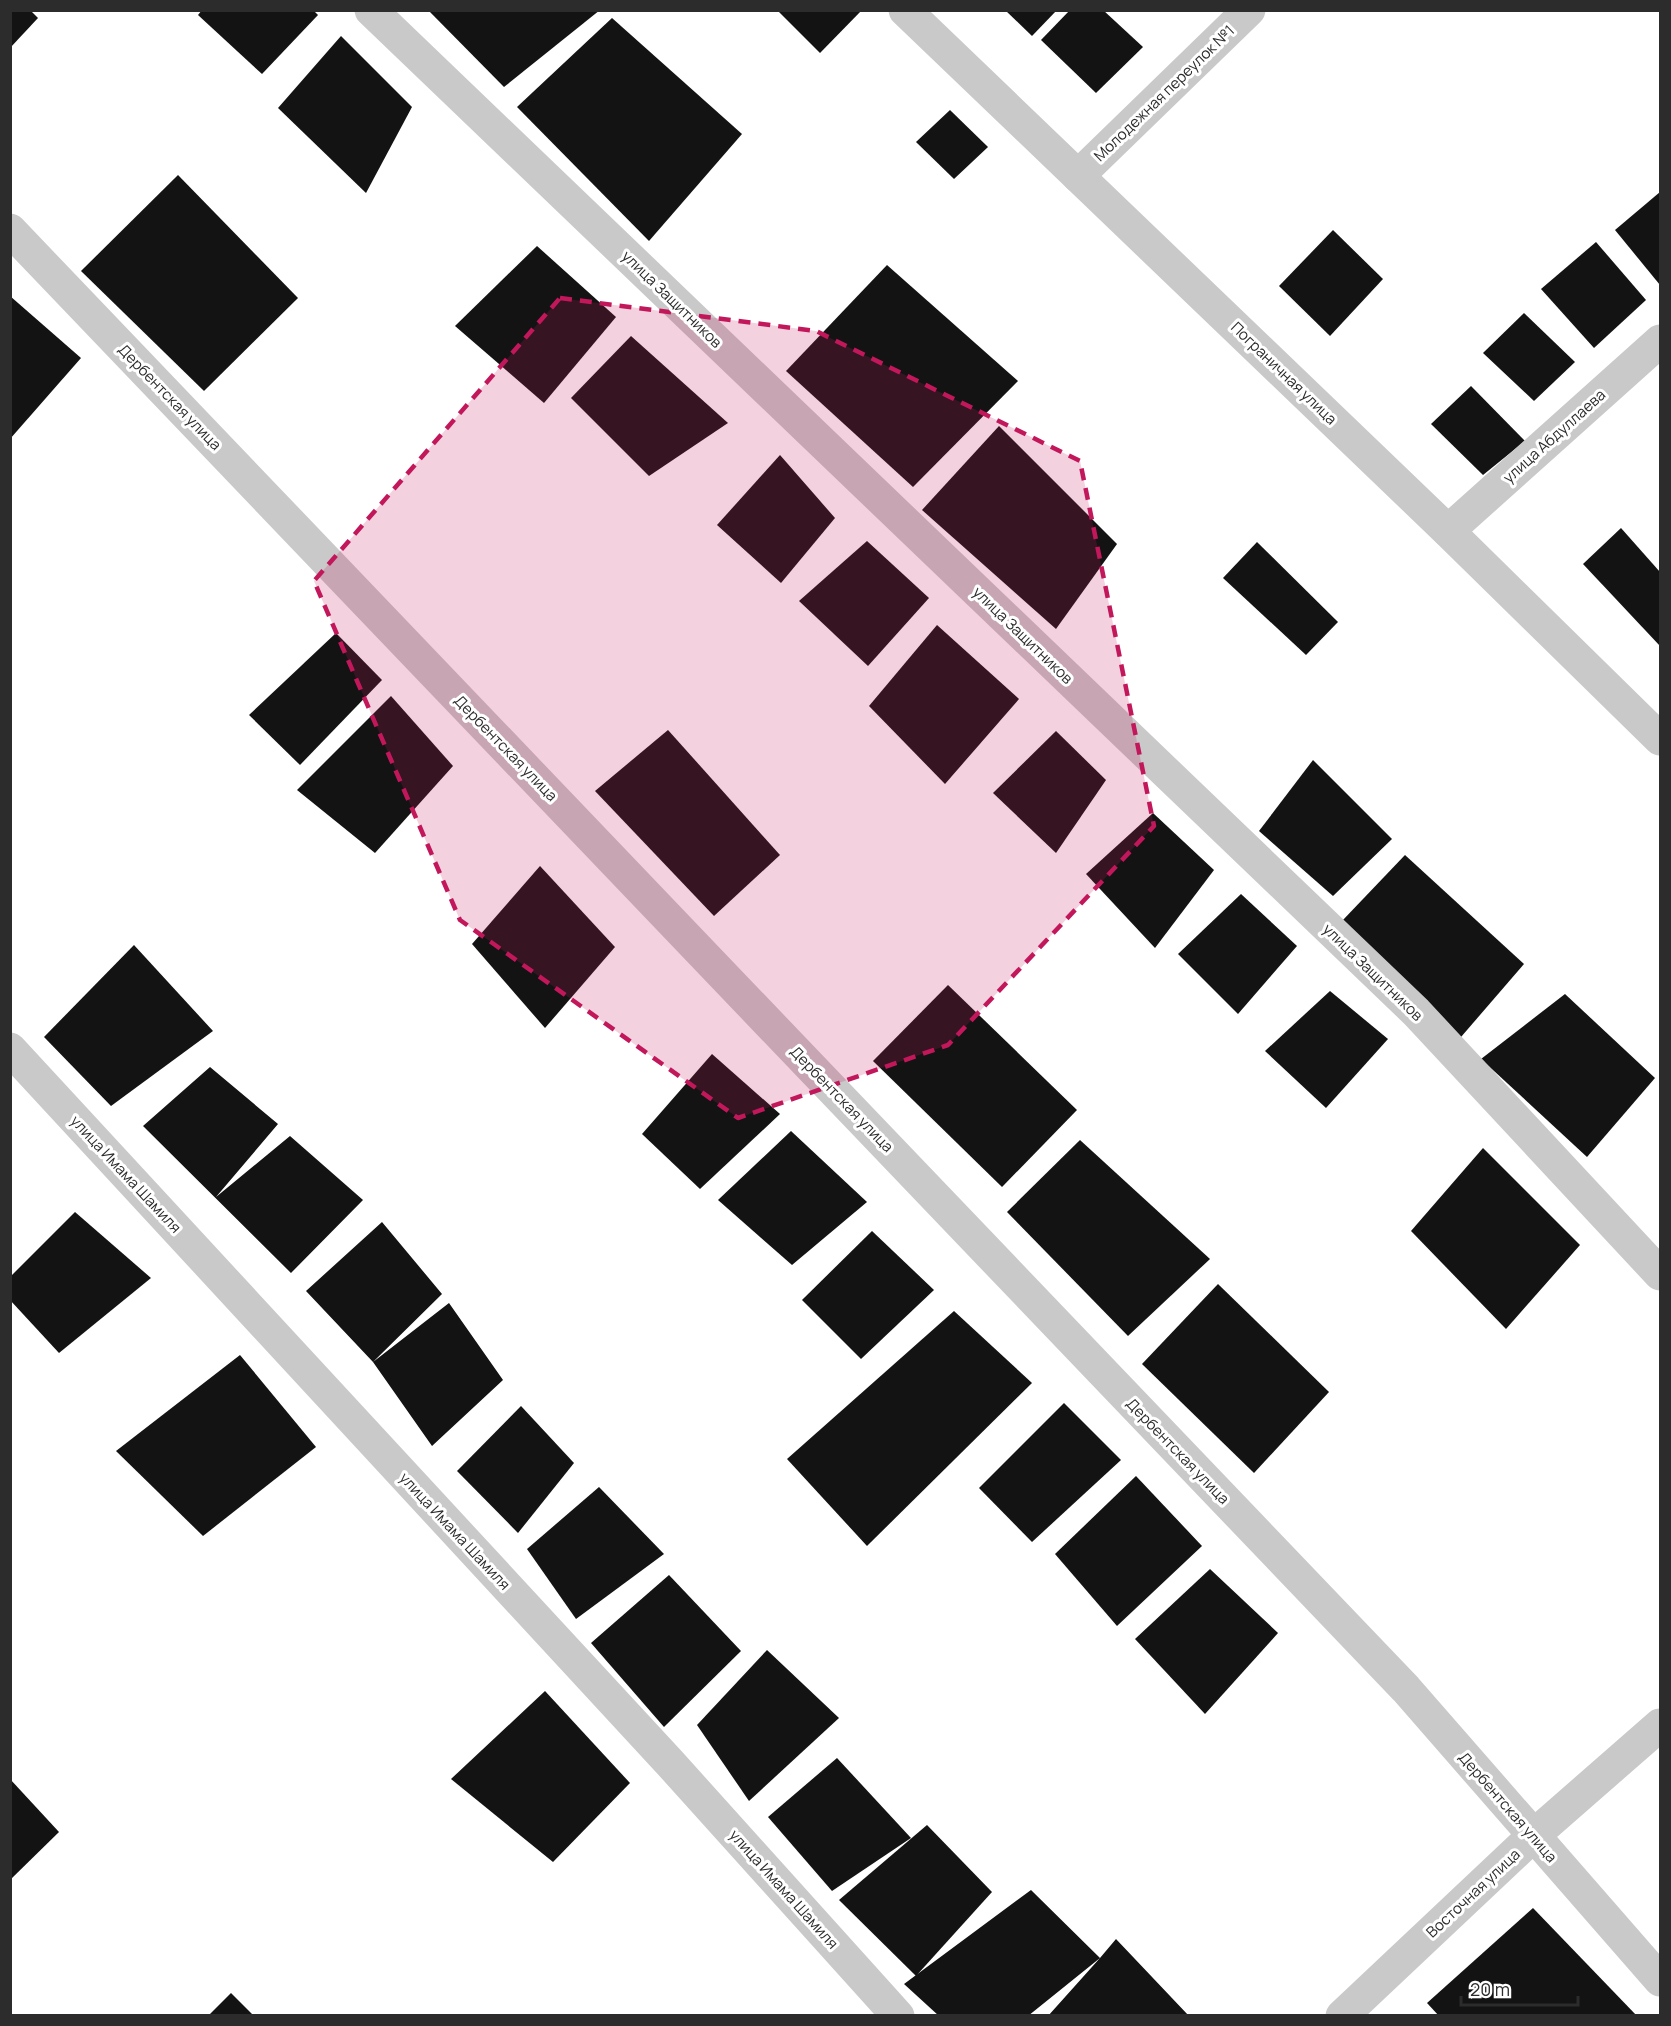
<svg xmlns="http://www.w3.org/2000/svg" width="1671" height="2026" viewBox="0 0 1671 2026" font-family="Manrope,sans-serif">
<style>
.building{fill:#131313}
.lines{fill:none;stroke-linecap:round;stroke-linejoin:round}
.street{stroke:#c9c9c9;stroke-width:33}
.marked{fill:#c2185b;fill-opacity:0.2;stroke:#c2185b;stroke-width:4.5;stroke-dasharray:12 8;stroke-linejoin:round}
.labels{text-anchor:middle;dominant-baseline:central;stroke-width:6;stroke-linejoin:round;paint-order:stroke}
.street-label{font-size:15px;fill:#2c2c2c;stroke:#fff}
</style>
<rect width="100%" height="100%" fill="#fff"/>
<g class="building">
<polygon points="10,10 30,10 38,18 10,48"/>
<polygon points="202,10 313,10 318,15 262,74 198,15"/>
<polygon points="428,10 600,10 504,87"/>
<polygon points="777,10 862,10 820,53"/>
<polygon points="1005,10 1057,10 1032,36"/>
<polygon points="1070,10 1103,10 1143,47 1096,93 1041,40"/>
<polygon points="612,18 742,134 649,241 517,107"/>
<polygon points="341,36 412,107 366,193 278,108"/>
<polygon points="950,110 988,147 954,179 916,142"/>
<polygon points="178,175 298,298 204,391 81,271"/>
<polygon points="1660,192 1660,285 1615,230"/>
<polygon points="1333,230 1383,279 1330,336 1279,286"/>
<polygon points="1596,242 1646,300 1594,348 1541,289"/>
<polygon points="537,246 616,317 544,403 455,326"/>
<polygon points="887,265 1018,381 913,487 786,371"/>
<polygon points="10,296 81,358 10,439"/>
<polygon points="1524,313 1575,362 1534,401 1483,353"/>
<polygon points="631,336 728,423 649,476 571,398"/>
<polygon points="1471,386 1525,441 1483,475 1431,424"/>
<polygon points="999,426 1117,544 1056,629 922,510"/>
<polygon points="780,455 835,518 781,583 717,525"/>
<polygon points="1621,528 1660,572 1660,646 1583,564"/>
<polygon points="867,541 929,598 868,666 799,601"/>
<polygon points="1257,542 1338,622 1306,655 1223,578"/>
<polygon points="937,625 1019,699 945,784 869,706"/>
<polygon points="336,633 382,680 300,765 249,715"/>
<polygon points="391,696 453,766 375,853 297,790"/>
<polygon points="668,730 780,855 714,916 595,791"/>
<polygon points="1056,731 1106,780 1056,853 993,793"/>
<polygon points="1313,760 1392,839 1333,896 1259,831"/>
<polygon points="1153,813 1214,870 1155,948 1086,874"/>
<polygon points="1405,855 1524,964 1461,1037 1342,921"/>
<polygon points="540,866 615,947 545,1028 472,944"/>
<polygon points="1241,894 1297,946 1238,1014 1178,954"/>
<polygon points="134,945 213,1031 111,1106 44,1037"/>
<polygon points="948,985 1077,1110 1002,1187 873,1061"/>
<polygon points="1330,991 1388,1039 1326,1108 1265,1051"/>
<polygon points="1565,994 1655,1078 1587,1157 1481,1059"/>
<polygon points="712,1054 780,1114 700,1189 642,1134"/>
<polygon points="210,1067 278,1124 216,1197 290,1136 363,1200 291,1273 143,1126"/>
<polygon points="791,1131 867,1202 792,1265 718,1200"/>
<polygon points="1080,1140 1210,1259 1128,1336 1007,1212"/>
<polygon points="1483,1148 1580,1245 1506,1329 1411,1231"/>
<polygon points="75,1212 151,1278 59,1353 10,1300 10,1277"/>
<polygon points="382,1222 442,1294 373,1362 449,1303 503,1380 432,1446 373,1362 306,1291"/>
<polygon points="872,1231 934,1290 861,1359 802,1300"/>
<polygon points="1218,1284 1329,1392 1254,1473 1142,1364"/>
<polygon points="954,1311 1032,1383 867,1546 787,1459"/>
<polygon points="240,1355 316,1447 203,1536 116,1451"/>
<polygon points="1064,1403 1121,1460 1032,1542 979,1488"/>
<polygon points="521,1406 574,1463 518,1533 457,1471"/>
<polygon points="1136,1476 1202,1546 1117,1626 1055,1554"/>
<polygon points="599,1487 664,1554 576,1619 527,1549"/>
<polygon points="1210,1569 1278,1633 1205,1714 1135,1639"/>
<polygon points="669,1575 741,1651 664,1727 591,1643"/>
<polygon points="767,1650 839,1718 749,1801 697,1725"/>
<polygon points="545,1691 630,1783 553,1862 451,1779"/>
<polygon points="837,1758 911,1838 832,1891 768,1817"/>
<polygon points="10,1779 59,1832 10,1880"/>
<polygon points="927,1825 992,1892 916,1976 839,1900"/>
<polygon points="1031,1890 1100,1958 1116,1939 1189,2016 1048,2016 1100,1958 1028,2016 939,2016 904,1984"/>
<polygon points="1533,1908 1637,2016 1439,2016 1427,2003"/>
<polygon points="231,1993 254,2016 208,2016"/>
</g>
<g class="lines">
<g class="street">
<polyline points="371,10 1416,1012 1660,1274"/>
<polyline points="905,10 1448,531 1660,739"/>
<polyline points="1078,176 1249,10"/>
<polyline points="10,230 1406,1689 1660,1980"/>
<polyline points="1448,531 1660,341"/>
<polyline points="10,1049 670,1763 898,2016"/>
<polyline points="1342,2016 1533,1836 1660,1725"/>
</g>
</g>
<path class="marked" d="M560 298 816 331 1080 461 1154 826 948 1045 738 1118 460 920 314 581Z"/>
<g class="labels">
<g class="street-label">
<text transform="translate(1164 93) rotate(-44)">Молодежная переулок №1</text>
<text transform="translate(672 299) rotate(44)">улица Защитников</text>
<text transform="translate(1284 373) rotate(44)">Пограничная улица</text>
<text transform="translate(170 397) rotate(46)">Дербентская улица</text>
<text transform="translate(1554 436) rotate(-42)">улица Абдуллаева</text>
<text transform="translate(1023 635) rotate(44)">улица Защитников</text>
<text transform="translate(506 748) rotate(46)">Дербентская улица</text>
<text transform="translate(1373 972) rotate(44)">улица Защитников</text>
<text transform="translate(842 1099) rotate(46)">Дербентская улица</text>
<text transform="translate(126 1174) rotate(47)">улица Имама Шамиля</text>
<text transform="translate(1178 1451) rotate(46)">Дербентская улица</text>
<text transform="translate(455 1531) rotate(47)">улица Имама Шамиля</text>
<text transform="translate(1508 1807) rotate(49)">Дербентская улица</text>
<text transform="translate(784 1889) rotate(48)">улица Имама Шамиля</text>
<text transform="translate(1473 1893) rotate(-43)">Восточная улица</text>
</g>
</g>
<rect width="1671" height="2026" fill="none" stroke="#2c2c2c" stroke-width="24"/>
<path d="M1461 1996v9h117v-9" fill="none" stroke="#2c2c2c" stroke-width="3"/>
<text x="1470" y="1996" font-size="18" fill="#2c2c2c" stroke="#ffffff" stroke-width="4.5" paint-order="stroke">20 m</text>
</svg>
